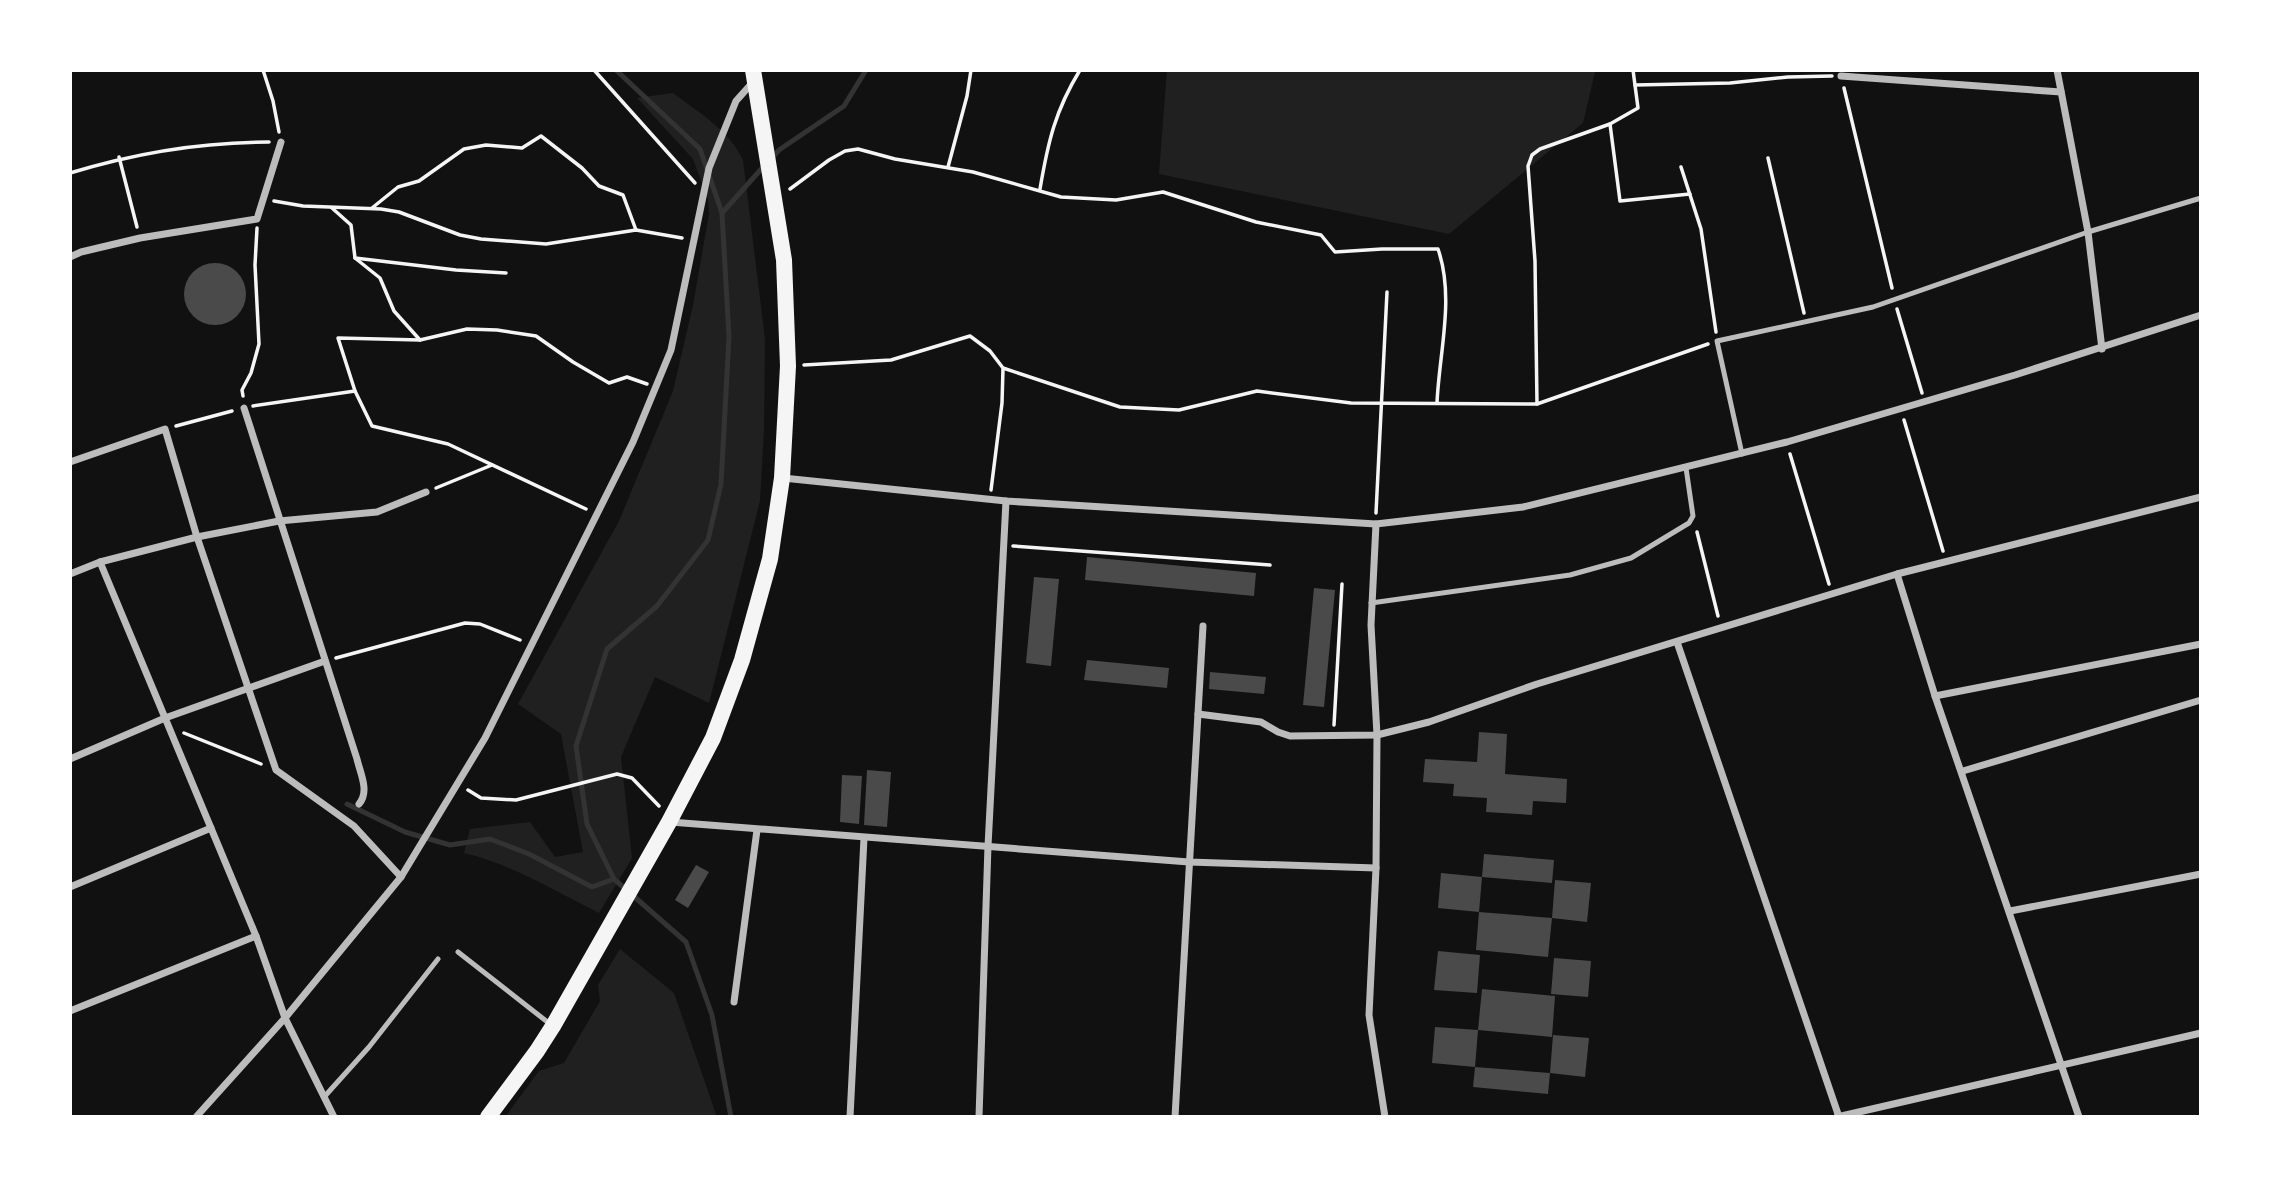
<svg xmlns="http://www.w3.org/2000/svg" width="2271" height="1187" viewBox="0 0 2271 1187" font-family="'Fira Sans',sans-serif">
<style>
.green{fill:#202020}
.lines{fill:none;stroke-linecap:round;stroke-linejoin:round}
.stream{stroke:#333;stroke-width:5}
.building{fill:#4a4a4a}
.path{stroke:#f5f5f5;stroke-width:3.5}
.service{stroke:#bcbcbc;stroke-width:5}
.minor{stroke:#bcbcbc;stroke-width:7}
.primary{stroke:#f5f5f5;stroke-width:16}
</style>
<rect width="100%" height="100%" fill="#111"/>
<g class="green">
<polygon points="1167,70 1594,70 1595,72 1583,123 1449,234 1159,174"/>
<path d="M673 93C697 111 730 131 743 160L765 339 764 430 760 501 709 703 655 677 621 757 632 858 599 913C556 892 512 864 464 853L470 829 530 822 555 857 583 852 561 734 518 704 619 521 673 391 693 305 709 214 708 199 693 159 637 98Z"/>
<polygon points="620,949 674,993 717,1117 505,1117 539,1071 564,1063 600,1001 598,985"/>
</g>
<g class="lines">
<g class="stream">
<polyline points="616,70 700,149 722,213 729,337 721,484 708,540 657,606 607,649 576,746 587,824 614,879 686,942 712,1015 731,1117"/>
<polyline points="771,159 779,150 844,106 866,70"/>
<polyline points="722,213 764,166"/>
<polyline points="347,804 405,832 450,845 490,839 529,854 592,887 614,879"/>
</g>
</g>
<g class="building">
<circle cx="215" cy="294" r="31"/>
<polygon points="1087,557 1256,573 1254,596 1085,580"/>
<polygon points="1034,577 1059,579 1051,666 1026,663"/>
<polygon points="1314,588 1335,590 1324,707 1303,705"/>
<polygon points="1087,660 1169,668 1167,688 1084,680"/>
<polygon points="1210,672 1266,677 1264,694 1209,689"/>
<polygon points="1479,732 1507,734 1505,774 1567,779 1566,803 1533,801 1532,815 1486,812 1487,798 1453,796 1454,784 1423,782 1425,759 1477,762"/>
<polygon points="867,770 891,772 887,827 864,825"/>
<polygon points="842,775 862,776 859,824 840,822"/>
<polygon points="1484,854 1554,860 1552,883 1482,877 1479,912 1552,918 1555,880 1591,883 1587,922 1552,918 1548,957 1476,950 1479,912 1438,908 1441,873 1482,877"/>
<polygon points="696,865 709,872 688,908 675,900"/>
<polygon points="1438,951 1480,955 1477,993 1434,990"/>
<polygon points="1554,958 1591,961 1588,997 1551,994"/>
<polygon points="1482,989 1555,996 1552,1037 1478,1030 1475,1067 1550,1073 1553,1035 1589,1038 1585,1077 1550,1073 1548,1094 1473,1087 1475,1067 1432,1063 1435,1027 1478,1030"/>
</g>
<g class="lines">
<g class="path">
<polyline points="263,70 273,101 279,132"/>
<polyline points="594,70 695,183"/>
<polyline points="1635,85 1730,83 1788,77 1832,76"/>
<polyline points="1844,88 1892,288"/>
<polyline points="1610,124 1620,201 1690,194"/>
<polyline points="119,157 137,227"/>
<polyline points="1768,158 1804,313"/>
<polyline points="948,167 967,96 971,70"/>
<polyline points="1681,167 1701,229 1716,332"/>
<path d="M70 173C135 153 201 142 269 142"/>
<path d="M790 189 829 160 845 151 858 149 895 159 973 172 1061 197 1116 200 1163 192 1256 222 1321 235 1335 252 1382 249H1438C1455 298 1439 353 1437 403"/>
<path d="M1040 189C1048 142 1055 111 1080 70"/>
<polyline points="274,201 303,206 381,209 399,212 460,235 481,239 546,244 636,230 682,238"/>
<polyline points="332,208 351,225 355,258 456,270 506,273"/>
<polyline points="372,208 398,187 419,181 464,149 486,145 522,148 541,136 582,168 599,186 623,195 636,230"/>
<polyline points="355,258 380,278 394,311 420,340 467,329 497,330 536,336 573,362 609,383 627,377 647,384"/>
<polyline points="1897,309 1922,393"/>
<polyline points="420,340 338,338 355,391 372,426 448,444 586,509"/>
<polyline points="804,365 891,360 970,336 990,351 1003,368 1120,407 1179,410 1257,391 1351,403 1537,404 1708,344"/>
<polyline points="243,396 242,390 251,373 259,344 255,265 257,228"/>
<polyline points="1537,404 1535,261 1528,166 1532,155 1540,149 1610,124 1638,108 1633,70"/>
<polyline points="253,406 355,391"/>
<polyline points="1904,420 1943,551"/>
<polyline points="176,426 232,411"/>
<polyline points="1790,454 1829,584"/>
<polyline points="436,488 492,465"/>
<polyline points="991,490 1002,403 1003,369"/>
<polyline points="1376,513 1387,292"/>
<polyline points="1697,532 1718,616"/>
<polyline points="1013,546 1270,565"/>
<polyline points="336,658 465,623 480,624 520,640"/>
<polyline points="1334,725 1342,584"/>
<polyline points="184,733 261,764"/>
<polyline points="468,790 481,798 516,800 617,774 632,778 659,806"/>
</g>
<g class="service">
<polyline points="1742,454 1717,341 1873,307 2088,232 2201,198"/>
<polyline points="1371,603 1570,575 1631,558 1689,523 1693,516 1686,468"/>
<polyline points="458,952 550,1024"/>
<polyline points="325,1096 369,1047 438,959"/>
</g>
<g class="minor">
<polyline points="2057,70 2088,232 2102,349"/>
<polyline points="1841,76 2061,92"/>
<polyline points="70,257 81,252 140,238 257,219 281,142"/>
<path d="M244 408 357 759C360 773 370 791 359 804"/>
<polyline points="70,462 165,429 197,537 276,770 354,826 401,877"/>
<polyline points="783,478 1006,501 1376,524 1523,507 1787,442 2015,375 2201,315"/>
<polyline points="1376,524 1371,625 1377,735 1376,868 1369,1015 1385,1117"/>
<polyline points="100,562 256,936 285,1018 334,1117"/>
<polyline points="70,574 100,562 197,537 279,521 377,512 426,492"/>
<polyline points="1897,574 1935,696 2079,1117"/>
<polyline points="1677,642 1839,1117"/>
<polyline points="1935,696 2201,644"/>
<polyline points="1198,714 1261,722 1278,732 1290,736 1377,735 1429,722 1537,684 1897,574 2201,497"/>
<polyline points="70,759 165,718 325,661"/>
<polyline points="1963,771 2201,700"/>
<polyline points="670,822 1189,862 1376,868"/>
<polyline points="70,887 211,828"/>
<polyline points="2010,911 2201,874"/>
<polyline points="734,1002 757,830"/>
<polyline points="70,1011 256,936"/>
<polyline points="196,1117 285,1018 401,877 485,738 633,442 671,350 709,168 736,101 753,82"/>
<polyline points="850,1117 864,838"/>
<polyline points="979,1117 988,846 1006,501"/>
<polyline points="1175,1117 1203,626"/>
<polyline points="1837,1117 2201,1033"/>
</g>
<polyline class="primary" points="488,1117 537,1051 553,1026 669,822 713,738 742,660 770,559 782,478 788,366 784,260 753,70"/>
</g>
<rect width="2271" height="1187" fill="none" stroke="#ffffff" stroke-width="144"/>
</svg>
